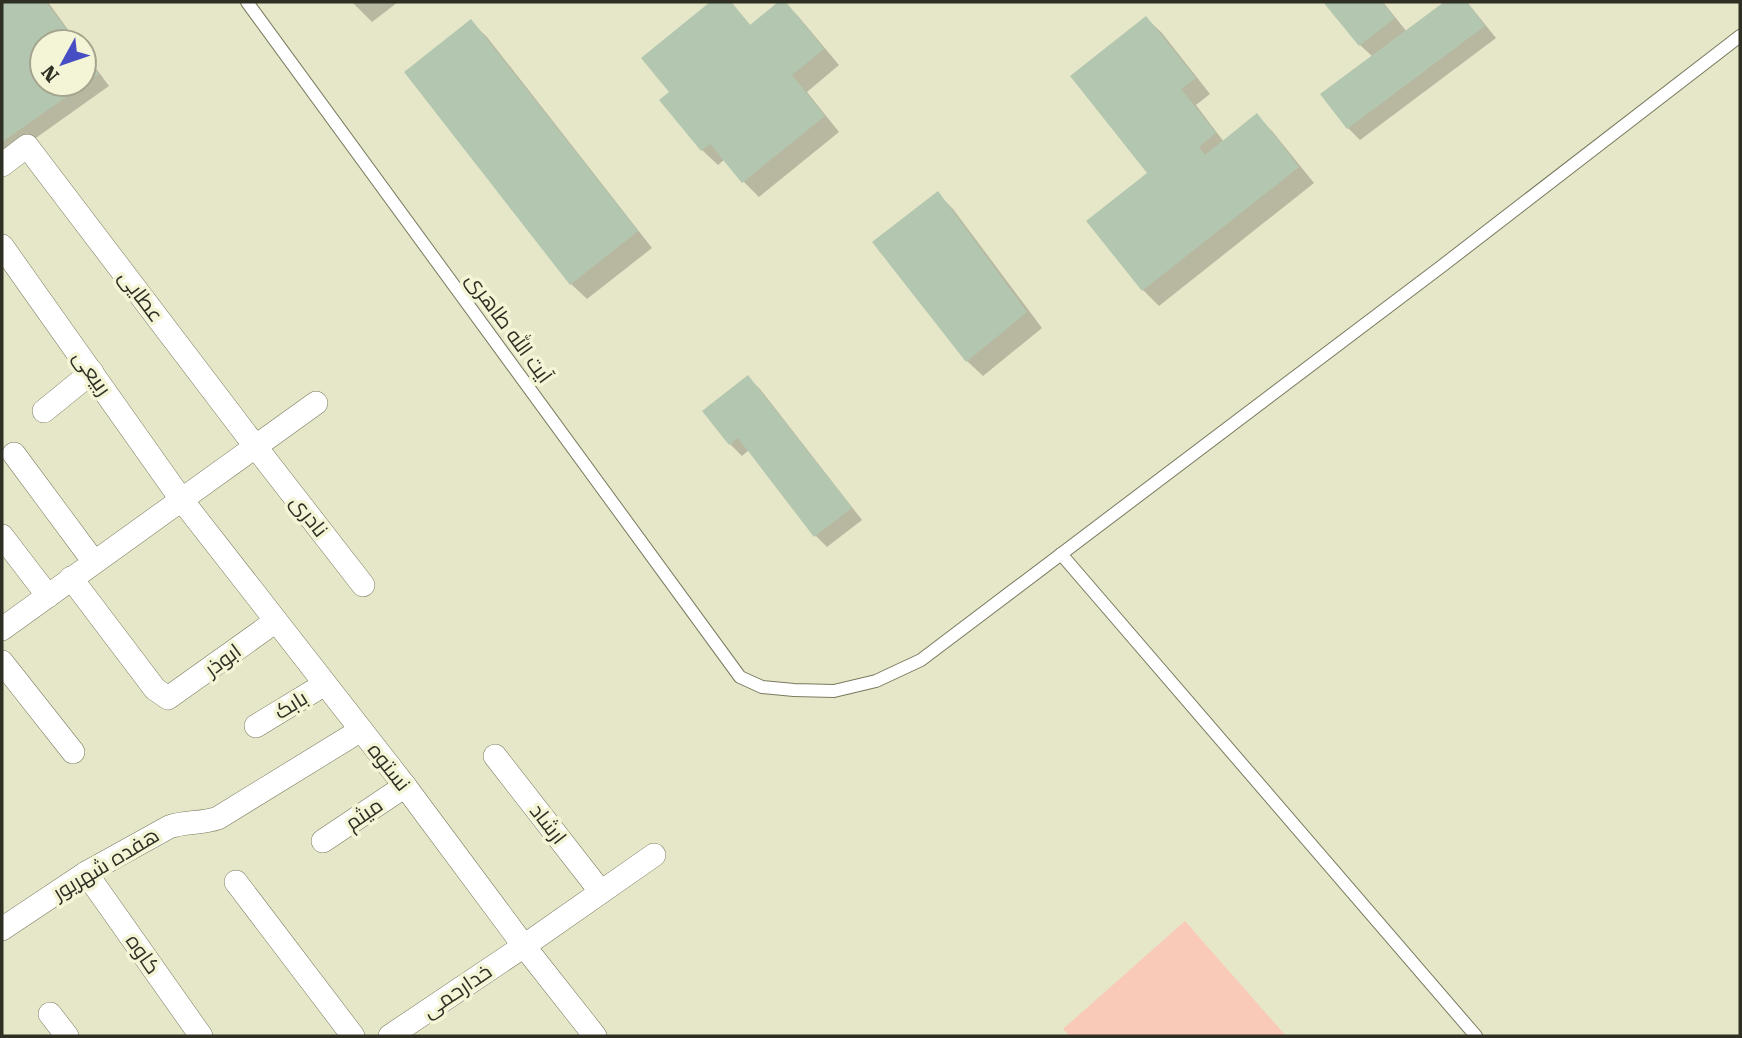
<svg xmlns="http://www.w3.org/2000/svg" width="1742" height="1038" viewBox="0 0 1742 1038" font-family="'Roboto Serif',Cairo,serif">
<style>
.green{fill:#f9cab8}
.shadow{fill:#0003}
.building{fill:#b3c7b0}
.lines{fill:none;stroke-linecap:round;stroke-linejoin:round}
.service-casing{stroke:#7a7a5f;stroke-width:14}
.minor-casing{stroke:#7a7a5f;stroke-width:24}
.service{stroke:#fff;stroke-width:12}
.minor{stroke:#fff;stroke-width:23}
.labels{text-anchor:middle;dominant-baseline:central;stroke-width:7;stroke-linejoin:round;paint-order:stroke}
.street-label{font-size:21px;fill:#2f2f24;stroke:#f4f4d6}
</style>
<rect width="100%" height="100%" fill="#e6e7c9"/>
<polygon class="green" points="1185,921 1286,1036 1070,1036 1063,1029"/>
<g class="shadow">
<polygon points="2,2 48,2 77,42 42,42 42,84 84,84 84,52 109,86 2,162"/>
<polygon points="352,2 398,2 372,22"/>
<polygon points="713,2 731,2 751,26 781,2 784,2 798,16 839,65 807,92 839,132 759,197 744,182 725,159 718,165 702,150 671,92 644,58"/>
<polygon points="1326,2 1383,2 1407,32 1447,2 1467,2 1496,38 1360,140 1348,128 1373,57 1360,45"/>
<polygon points="1146,18 1162,33 1210,94 1196,105 1224,142 1257,116 1272,131 1314,183 1159,306 1143,290 1089,222 1149,174"/>
<polygon points="471,22 487,37 652,248 587,299 571,284"/>
<polygon points="938,194 953,209 1042,328 983,376 967,361"/>
<polygon points="748,378 760,389 862,520 827,547 815,535 749,450 742,456 730,444"/>
</g>
<g class="building">
<polygon points="2,2 46,2 76,42 42,42 42,84 84,84 84,53 99,74 2,142"/>
<polygon points="710,2 731,2 750,25 778,2 786,2 824,49 792,75 825,116 742,183 710,144 701,151 659,100 669,92 641,58"/>
<polygon points="1323,2 1382,2 1395,18 1359,46"/>
<polygon points="1444,2 1467,2 1485,26 1347,129 1320,94"/>
<polygon points="1146,16 1196,78 1181,89 1216,133 1199,147 1205,155 1257,113 1299,167 1142,291 1086,221 1147,173 1070,76"/>
<polygon points="471,19 638,231 570,285 404,72"/>
<polygon points="938,191 1027,312 966,362 872,242"/>
<polygon points="748,375 852,508 814,537 738,438 729,445 702,411"/>
</g>
<g class="lines">
<defs>
<g id="service">
<polyline points="247,2 740,677 762,687 794,690 834,691 876,681 921,660 1442,266 1740,36"/>
<polyline points="1061,554 1476,1036"/>
</g>
<g id="minor">
<polyline points="2,165 27,146 255,446 363,585"/>
<polyline points="2,246 181,499 405,786 524,946 595,1036"/>
<polyline points="44,411 92,372"/>
<polyline points="14,454 94,562"/>
<polyline points="2,536 48,596"/>
<polyline points="71,578 155,689 168,698 276,621"/>
<polyline points="2,629 316,403"/>
<polyline points="2,662 73,752"/>
<polyline points="256,726 325,684"/>
<polyline points="495,756 601,892"/>
<polyline points="323,841 405,786"/>
<polyline points="86,873 201,1036"/>
<polyline points="236,882 353,1036"/>
<path d="M2 929 86 873 169 827C185 821 201 824 218 818L361 730"/>
<polyline points="50,1014 67,1036"/>
<polyline points="390,1036 524,946 654,855"/>
</g>
</defs>
<use href="#service" class="service-casing"/>
<use href="#minor" class="minor-casing"/>
<use href="#service" class="service"/>
<use href="#minor" class="minor"/>
</g>
<g class="labels">
<g class="street-label">
<text transform="translate(141 296) rotate(53)">عطایی</text>
<text transform="translate(509 328) rotate(54)">آیت الله طاهری</text>
<text transform="translate(92 373) rotate(55)">ربیعی</text>
<text transform="translate(309 516) rotate(52)">نادری</text>
<text transform="translate(223 660) rotate(-36)">ابوذر</text>
<text transform="translate(291 705) rotate(-32)">بابک</text>
<text transform="translate(389 767) rotate(52)">نستوه</text>
<text transform="translate(364 814) rotate(-34)">میثم</text>
<text transform="translate(548 824) rotate(52)">ارشاد</text>
<text transform="translate(106 864) rotate(-31)">هفده شهریور</text>
<text transform="translate(143 954) rotate(55)">کاوه</text>
<text transform="translate(457 991) rotate(-34)">خدارحمی</text>
</g>
</g>
<rect width="1742" height="1038" fill="none" stroke="#2f2f24" stroke-width="7"/>
<g transform="translate(63 63) rotate(230)"><circle r="33" fill="#f4f4d6" stroke="#a5a58f" stroke-width="2"/>
<path d="M0-5L12 26L0 18L-12 26Z" fill="#474dc2"/>
<text y="-10" font-size="19" font-weight="bold" text-anchor="middle" fill="#2f2f24">N</text>
</g>
</svg>
